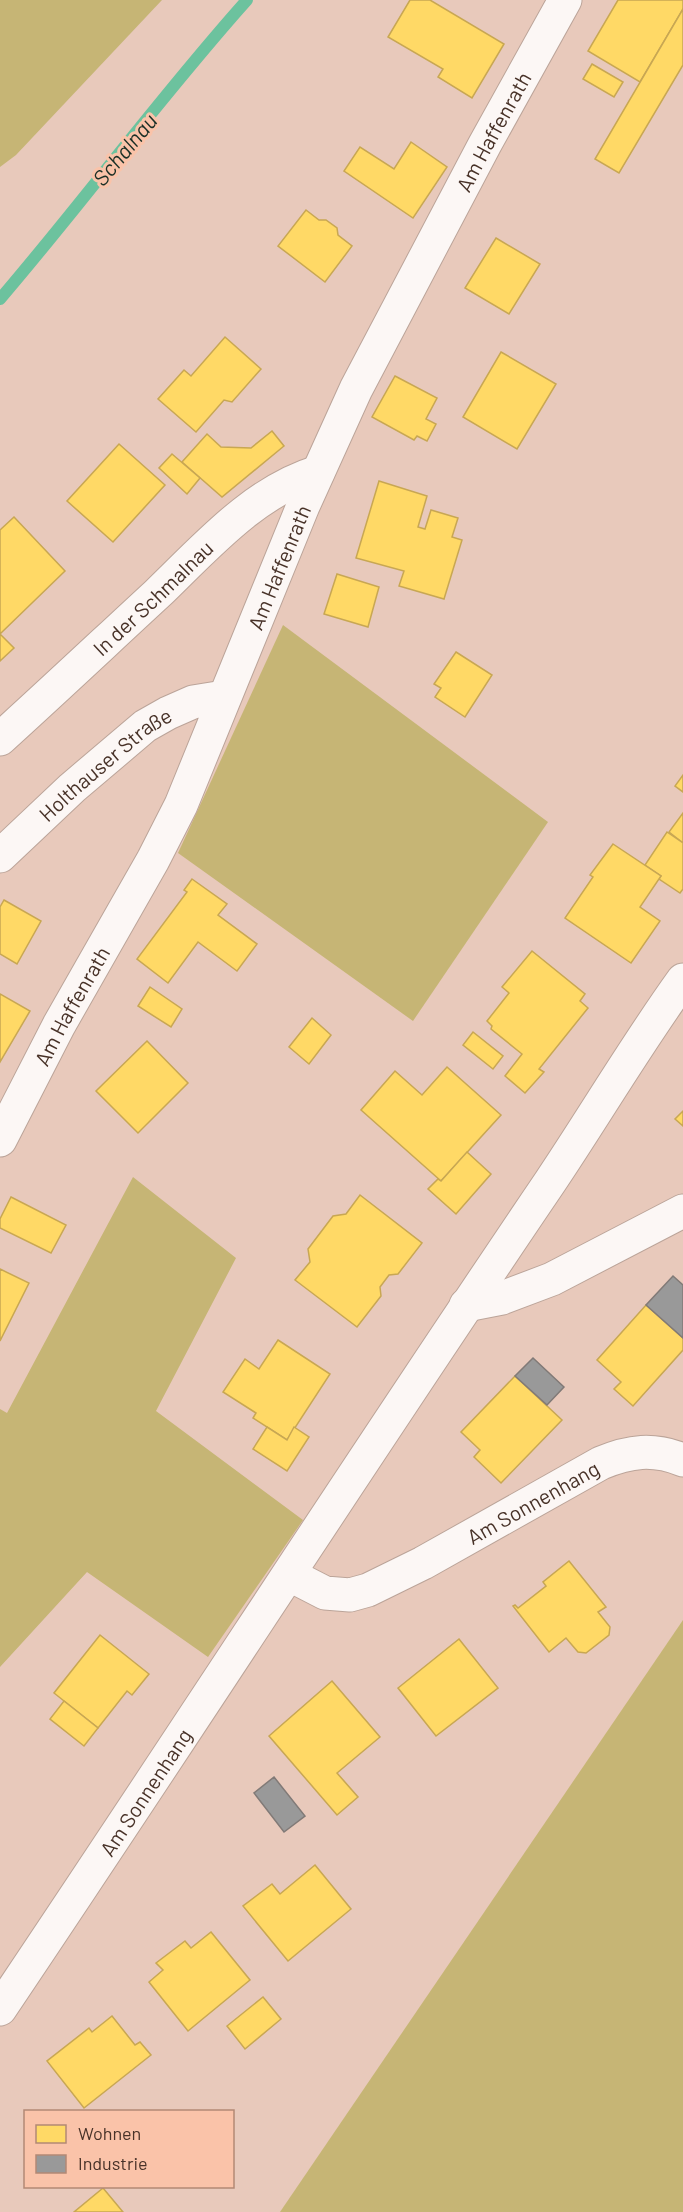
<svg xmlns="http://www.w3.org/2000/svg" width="683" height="2212" viewBox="0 0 683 2212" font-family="Barlow,sans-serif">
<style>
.green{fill:#c6b575}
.homes{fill:#ffd966;stroke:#c8a753;stroke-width:1.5}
.industry{fill:#999;stroke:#817a77;stroke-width:1.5}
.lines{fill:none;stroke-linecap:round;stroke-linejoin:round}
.stream{stroke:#6cc29e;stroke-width:12}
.minor-casing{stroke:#bba499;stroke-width:35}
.minor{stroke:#fcf7f5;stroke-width:33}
.labels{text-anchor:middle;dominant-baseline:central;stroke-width:6;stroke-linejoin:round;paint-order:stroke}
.street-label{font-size:21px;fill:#483228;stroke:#fac3a9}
.water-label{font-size:22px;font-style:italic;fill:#1a2f26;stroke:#fac3a9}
</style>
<rect width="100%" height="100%" fill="#e8c9bb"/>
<g class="green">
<polygon points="0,0 162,0 16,155 0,167"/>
<polygon points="283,625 548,822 413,1021 178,853"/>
<polygon points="133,1177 236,1258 156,1411 303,1520 208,1657 87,1572 0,1667 0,1409 7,1413"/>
<polygon points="683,1620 683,2212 280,2212"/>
</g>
<g class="homes">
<polygon points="410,0 430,0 504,44 472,98 438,77 443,69 388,37"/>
<polygon points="618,0 683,0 683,9 640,82 588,51"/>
<polygon points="683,9 683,65 619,173 595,159"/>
<polygon points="592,64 623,82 614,97 583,79"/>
<polygon points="411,142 447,167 413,218 344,171 360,147 394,169"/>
<polygon points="306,210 319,220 326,220 337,228 338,235 352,246 325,282 278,246"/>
<polygon points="496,238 540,264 509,314 465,288"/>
<polygon points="225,337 261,369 232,402 224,400 196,432 158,399 184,370 191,376"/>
<polygon points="501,352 556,384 517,449 463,417"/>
<polygon points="395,376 437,398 426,419 436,424 427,441 417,436 414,440 372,417"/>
<polygon points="272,431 284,446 222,497 182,462 207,434 221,447 251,448"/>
<polygon points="119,444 165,485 113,542 67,501"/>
<polygon points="172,454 200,478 187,494 159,468"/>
<polygon points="379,481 427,496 418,527 425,529 431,510 458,518 452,537 462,540 444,599 399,586 404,571 356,558"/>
<polygon points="14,517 65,571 0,634 0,530"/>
<polygon points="337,574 379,587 368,627 324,614"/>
<polygon points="0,634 14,648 0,661"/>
<polygon points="456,652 492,675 465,717 435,697 441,688 434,684"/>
<polygon points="683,775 683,792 675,786"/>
<polygon points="683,813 683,843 669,832"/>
<polygon points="667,832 683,843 683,889 680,893 659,879 661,876 645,865"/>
<polygon points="613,844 661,876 640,907 660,921 631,963 565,918 593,877 590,875"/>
<polygon points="192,879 227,904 218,915 257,944 237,971 198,942 168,983 137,959 187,892 184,890"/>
<polygon points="4,900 41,921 17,964 0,954 0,907"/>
<polygon points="532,951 585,994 580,1001 588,1008 539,1069 544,1072 525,1093 505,1076 522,1054 491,1029 492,1026 487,1021 509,993 502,987"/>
<polygon points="150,987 182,1009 171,1027 138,1006"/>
<polygon points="0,994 30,1011 0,1062"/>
<polygon points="312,1018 331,1035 309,1064 289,1047"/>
<polygon points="473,1032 503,1056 493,1069 463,1045"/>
<polygon points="147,1041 188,1083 138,1133 96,1091"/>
<polygon points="447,1067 501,1115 441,1181 361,1110 395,1071 422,1095"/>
<polygon points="683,1111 683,1126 675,1119"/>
<polygon points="467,1152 491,1174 456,1214 428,1189 438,1179 441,1181"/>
<polygon points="360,1195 422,1243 398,1274 389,1275 380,1287 381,1296 357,1327 295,1280 310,1262 308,1249 333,1216 346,1214"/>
<polygon points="11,1197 66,1225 51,1253 0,1228 0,1219"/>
<polygon points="0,1269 29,1283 0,1341"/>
<polygon points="646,1305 683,1338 683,1350 633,1406 614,1389 621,1382 597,1360"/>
<polygon points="278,1340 330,1374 287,1440 253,1418 256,1413 223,1392 245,1359 259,1369"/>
<polygon points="515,1376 562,1420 501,1483 474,1457 480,1450 461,1432"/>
<polygon points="267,1427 287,1440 294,1427 309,1437 287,1471 253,1449"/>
<polygon points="569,1561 606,1607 598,1612 610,1627 609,1635 586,1653 578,1652 566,1638 549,1652 513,1606 515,1605 518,1608 546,1586 543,1582"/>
<polygon points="100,1635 149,1674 132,1695 127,1691 98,1728 54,1693"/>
<polygon points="459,1639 498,1688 436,1736 398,1688"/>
<polygon points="332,1681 380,1737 337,1773 358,1797 337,1815 269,1736"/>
<polygon points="64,1701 98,1728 84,1746 50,1719"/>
<polygon points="315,1865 351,1909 288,1961 243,1906 272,1884 280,1894"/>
<polygon points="211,1932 250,1980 188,2031 149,1982 163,1970 156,1963 185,1941 191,1948"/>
<polygon points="263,1997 281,2019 245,2049 227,2026"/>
<polygon points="112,2016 135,2045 140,2042 151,2055 84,2108 47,2061 89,2028 92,2032"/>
<polygon points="103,2188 123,2212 74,2212"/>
</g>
<g class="industry">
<polygon points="673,1276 683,1285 683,1338 646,1305"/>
<polygon points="533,1358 564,1387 547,1405 515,1376"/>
<polygon points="274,1777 305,1816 284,1832 254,1793"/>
</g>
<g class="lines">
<path class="stream" d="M0 299C84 201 161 96 247 0"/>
<defs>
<g id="minor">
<path id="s1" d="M0 739C53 691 105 642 157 594 205 548 253 492 318 472"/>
<path id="s2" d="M0 856 72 788 145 726 168 713 193 702 224 697"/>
<path id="s3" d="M0 1140 59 1025 153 860 181 805 303 506 356 389 485 144 565 0"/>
<polyline points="466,1305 502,1298 552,1279 683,1211"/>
<path id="s4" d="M290 1575 325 1593 350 1595 368 1590 423 1563 601 1463C630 1451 653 1448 683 1460"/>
<path id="s5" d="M0 2009C185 1734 364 1456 550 1182 595 1115 636 1045 683 980"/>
</g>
</defs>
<use href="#minor" class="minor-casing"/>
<use href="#minor" class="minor"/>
</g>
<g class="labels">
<g class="street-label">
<text stroke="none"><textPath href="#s3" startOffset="1124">Am Haffenrath</textPath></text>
<text stroke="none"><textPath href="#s3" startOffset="638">Am Haffenrath</textPath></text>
<text stroke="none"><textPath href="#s1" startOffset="208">In der Schmalnau</textPath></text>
<text stroke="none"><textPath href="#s2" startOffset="140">Holthauser Straße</textPath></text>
<text stroke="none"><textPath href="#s3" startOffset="152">Am Haffenrath</textPath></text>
<text stroke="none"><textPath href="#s4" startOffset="270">Am Sonnenhang</textPath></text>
<text stroke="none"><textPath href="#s5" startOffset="261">Am Sonnenhang</textPath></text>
</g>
<g class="water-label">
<text transform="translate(124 149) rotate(-50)">Schalnau</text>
</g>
</g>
<rect x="24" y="2110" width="210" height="78" fill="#fac3a9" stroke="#b38975" stroke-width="1.5"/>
<rect x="36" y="2125" width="30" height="18" fill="#ffd966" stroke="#b38975" stroke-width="1.5"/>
<text x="78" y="2140" font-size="18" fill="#483228">Wohnen</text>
<rect x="36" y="2155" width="30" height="18" fill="#999999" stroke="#b38975" stroke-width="1.5"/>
<text x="78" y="2170" font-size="18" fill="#483228">Industrie</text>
</svg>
